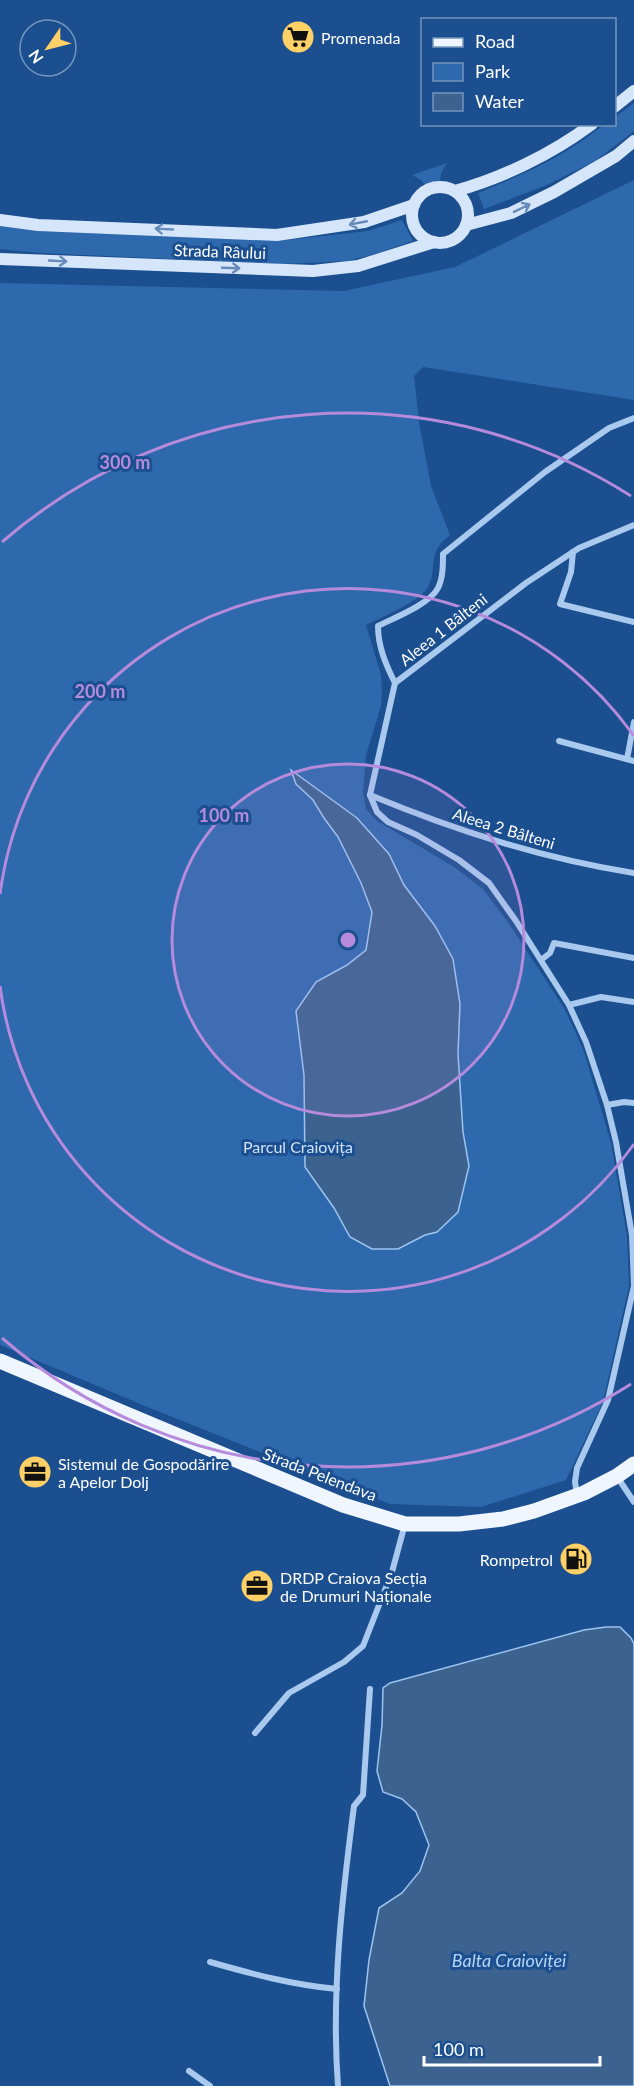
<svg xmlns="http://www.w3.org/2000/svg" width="634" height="2086" viewBox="0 0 634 2086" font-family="Lato,sans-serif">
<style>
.green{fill:#2e69ad}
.water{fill:#3c6290;stroke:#9cc4f0;stroke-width:1.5}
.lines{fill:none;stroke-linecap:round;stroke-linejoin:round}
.minor{stroke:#a9c9ee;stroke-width:6}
.secondary{stroke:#d6e6fa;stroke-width:12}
.primary{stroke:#f0f6ff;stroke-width:15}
.oneway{stroke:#668bba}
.ring{fill:none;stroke:#b68bdc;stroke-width:3}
.labels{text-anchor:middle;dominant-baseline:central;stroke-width:6;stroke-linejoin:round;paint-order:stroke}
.poi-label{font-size:16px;fill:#fff;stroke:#1b4f8f;text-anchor:start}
.street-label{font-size:16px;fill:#fff;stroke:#1b4f8f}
.park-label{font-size:16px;fill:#cfe3fa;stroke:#1b4f8f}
.water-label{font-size:18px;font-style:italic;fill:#b5d3f5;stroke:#1b4f8f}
.centre{fill:#b68bdc;stroke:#1b4f8f;stroke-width:3}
.ring-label{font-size:18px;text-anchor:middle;font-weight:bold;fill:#b68bdc;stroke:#1b4f8f;stroke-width:6;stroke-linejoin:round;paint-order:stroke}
</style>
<rect width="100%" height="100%" fill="#1b4f8f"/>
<g class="green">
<path d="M634 103V131L595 161 547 185 484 209 478 193C514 178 550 163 582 141 594 133 600 124 614 124L615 117Z"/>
<polygon points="447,163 441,173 440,182 426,187 421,180 412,175"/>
<path d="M634 180V400L423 367 414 376 419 422 431 486 450 535C447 538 442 541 440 545 430 557 436 576 427 589 416 603 382 617 366 625L381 675 382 692 381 706 366 755 363 792 366 809 377 821 454 867 483 889 510 925 564 1008 575 1031 584 1052 611 1143 627 1236 629 1286 603 1402 566 1480 481 1507 390 1504 145 1406 0 1345V283L344 291 455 267Z"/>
<polygon points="402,220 413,241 375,254 347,261 283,264 41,253 0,249 0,226 40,231 278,241 368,231"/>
</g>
<g class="water">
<polygon points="291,770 357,818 389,854 404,885 435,926 453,959 460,1004 458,1054 463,1132 469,1166 458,1212 437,1232 425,1235 398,1249 372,1249 350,1237 334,1208 305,1167 304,1075 296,1011 316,982 347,965 366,950 372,912 361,883 338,837 324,818 313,800 296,784"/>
<polygon points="606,1627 620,1627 631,1638 634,1644 634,2086 390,2086 364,2006 369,1960 379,1908 402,1893 420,1871 429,1845 416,1812 402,1799 383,1792 377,1771 382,1725 383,1688 390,1683 584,1630"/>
</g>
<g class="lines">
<g class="minor">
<polyline points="573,552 571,572 560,604 634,622"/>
<path d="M395 683C386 665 378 647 378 626 394 618 430 604 438 588 443 578 443 565 443 554L545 472 609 428 634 418"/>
<polyline points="559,741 634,761"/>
<polyline points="627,759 634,722"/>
<polyline points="370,795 377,812 388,822 417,835 459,860 489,883 516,921 569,1005 586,1042 607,1105 616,1142 632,1235 634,1286 608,1400 577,1468 575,1482 577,1494"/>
<polyline points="370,795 395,683 526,583 579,548 634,525"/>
<path d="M370 795C457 831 541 858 634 873"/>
<polyline points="541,960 550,953 554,943 634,958"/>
<polyline points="569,1005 601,997 634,1002"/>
<polyline points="607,1105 624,1102 634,1103"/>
<polyline points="618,1478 634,1502"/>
<polyline points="255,1733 289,1693 344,1662 363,1646 392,1572 405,1524"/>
<path d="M210 1962C252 1974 293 1985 337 1989"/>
<polyline points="189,2071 210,2086"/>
<path d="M338 2086C331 1993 342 1898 354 1806L363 1795 370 1689"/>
</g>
<g class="secondary">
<polyline points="614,107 634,91"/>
<circle cx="440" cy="215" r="28"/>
<path d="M455 191C502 178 552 154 592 124"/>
<polyline points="0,220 38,225 277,235 364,222 414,205"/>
<polyline points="466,225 511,213 554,192 616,156 634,141"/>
<polyline points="0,259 313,271 358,266 434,242"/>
</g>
<polyline class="primary" points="0,1361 343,1505 405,1524 459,1524 503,1519 534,1511 584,1493 617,1476 634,1464"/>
</g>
<defs><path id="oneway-shaft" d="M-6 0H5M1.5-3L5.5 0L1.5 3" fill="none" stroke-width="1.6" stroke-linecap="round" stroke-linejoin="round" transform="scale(1.5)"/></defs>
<g class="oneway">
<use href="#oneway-shaft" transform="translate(522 208) rotate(-26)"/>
<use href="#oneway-shaft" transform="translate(358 223) rotate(169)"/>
<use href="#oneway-shaft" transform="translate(164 229) rotate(-177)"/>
<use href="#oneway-shaft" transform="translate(58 261) rotate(3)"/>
<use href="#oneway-shaft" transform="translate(231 268) rotate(2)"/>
</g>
<circle cx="348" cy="940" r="176" fill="#b68bdc" fill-opacity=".12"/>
<g class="ring">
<circle cx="348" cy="940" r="176"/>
<path d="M634 1144A351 351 0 0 1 0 986M0 894A351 351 0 0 1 634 736"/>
<path d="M631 1384A527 527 0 0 1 2 1338M2 542A527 527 0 0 1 631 496"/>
</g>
<defs>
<symbol id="supermarket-disc" viewBox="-11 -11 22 22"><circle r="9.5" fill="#ffd166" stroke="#1b4f8f"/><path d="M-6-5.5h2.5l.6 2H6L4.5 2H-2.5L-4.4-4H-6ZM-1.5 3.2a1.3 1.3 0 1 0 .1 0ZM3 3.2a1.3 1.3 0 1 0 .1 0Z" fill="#111"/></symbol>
<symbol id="office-disc" viewBox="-11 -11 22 22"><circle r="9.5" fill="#ffd166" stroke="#1b4f8f"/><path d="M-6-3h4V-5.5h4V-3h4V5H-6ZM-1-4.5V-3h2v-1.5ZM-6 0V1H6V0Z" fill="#111"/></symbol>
<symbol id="fuel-disc" viewBox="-11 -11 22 22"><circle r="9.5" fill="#ffd166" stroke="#1b4f8f"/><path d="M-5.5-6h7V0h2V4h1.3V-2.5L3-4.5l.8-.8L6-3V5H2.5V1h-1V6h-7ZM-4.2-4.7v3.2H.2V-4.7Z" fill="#111"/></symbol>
</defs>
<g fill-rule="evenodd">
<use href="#supermarket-disc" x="279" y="18" width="38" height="38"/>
<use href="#office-disc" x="16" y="1453" width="38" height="38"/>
<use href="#fuel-disc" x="557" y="1540" width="38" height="38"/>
<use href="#office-disc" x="238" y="1567" width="38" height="38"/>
</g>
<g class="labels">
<g class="poi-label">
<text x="321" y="37">Promenada</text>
<text x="58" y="1463">Sistemul de Gospodărire<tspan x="58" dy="18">a Apelor Dolj</tspan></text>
<text x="553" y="1559" text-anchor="end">Rompetrol</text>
<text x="280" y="1577">DRDP Craiova Secția<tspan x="280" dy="18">de Drumuri Naționale</tspan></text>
</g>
<g class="street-label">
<text transform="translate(220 251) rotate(2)">Strada Râului</text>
<text transform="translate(443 629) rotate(-38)">Aleea 1 Bâlteni</text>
<text transform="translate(504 828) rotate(17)">Aleea 2 Bâlteni</text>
<text transform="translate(320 1474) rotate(21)">Strada Pelendava</text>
</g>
<g class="park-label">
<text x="298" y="1146">Parcul Craiovița</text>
</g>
<g class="water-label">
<text x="509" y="1960">Balta Craioviței</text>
</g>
</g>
<circle cx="348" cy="940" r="9" class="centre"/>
<g class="ring-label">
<text x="125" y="469">300 m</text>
<text x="100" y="698">200 m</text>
<text x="224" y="822">100 m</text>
</g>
<rect x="421" y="18" width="195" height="108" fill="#1b4f8f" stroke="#7695bc" stroke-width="1.5"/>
<rect x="433" y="38" width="30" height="9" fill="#f0f6ff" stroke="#7695bc" stroke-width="1.5"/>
<text x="475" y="48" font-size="18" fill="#ffffff">Road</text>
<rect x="433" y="63" width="30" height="18" fill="#2e69ad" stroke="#7695bc" stroke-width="1.5"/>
<text x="475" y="78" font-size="18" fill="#ffffff">Park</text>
<rect x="433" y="93" width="30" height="18" fill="#3c6290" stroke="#7695bc" stroke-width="1.5"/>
<text x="475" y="108" font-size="18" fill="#ffffff">Water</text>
<g transform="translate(48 48) rotate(235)"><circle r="28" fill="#1b4f8f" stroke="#7695bc" stroke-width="1.5"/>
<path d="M0-4.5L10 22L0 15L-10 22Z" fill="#ffd166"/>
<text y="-9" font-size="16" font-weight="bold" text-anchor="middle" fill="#ffffff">N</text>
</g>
<path d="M424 2056v9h176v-9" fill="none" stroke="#ffffff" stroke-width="3"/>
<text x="433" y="2056" font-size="18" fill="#ffffff" stroke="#1b4f8f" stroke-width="4.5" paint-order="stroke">100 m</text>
</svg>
